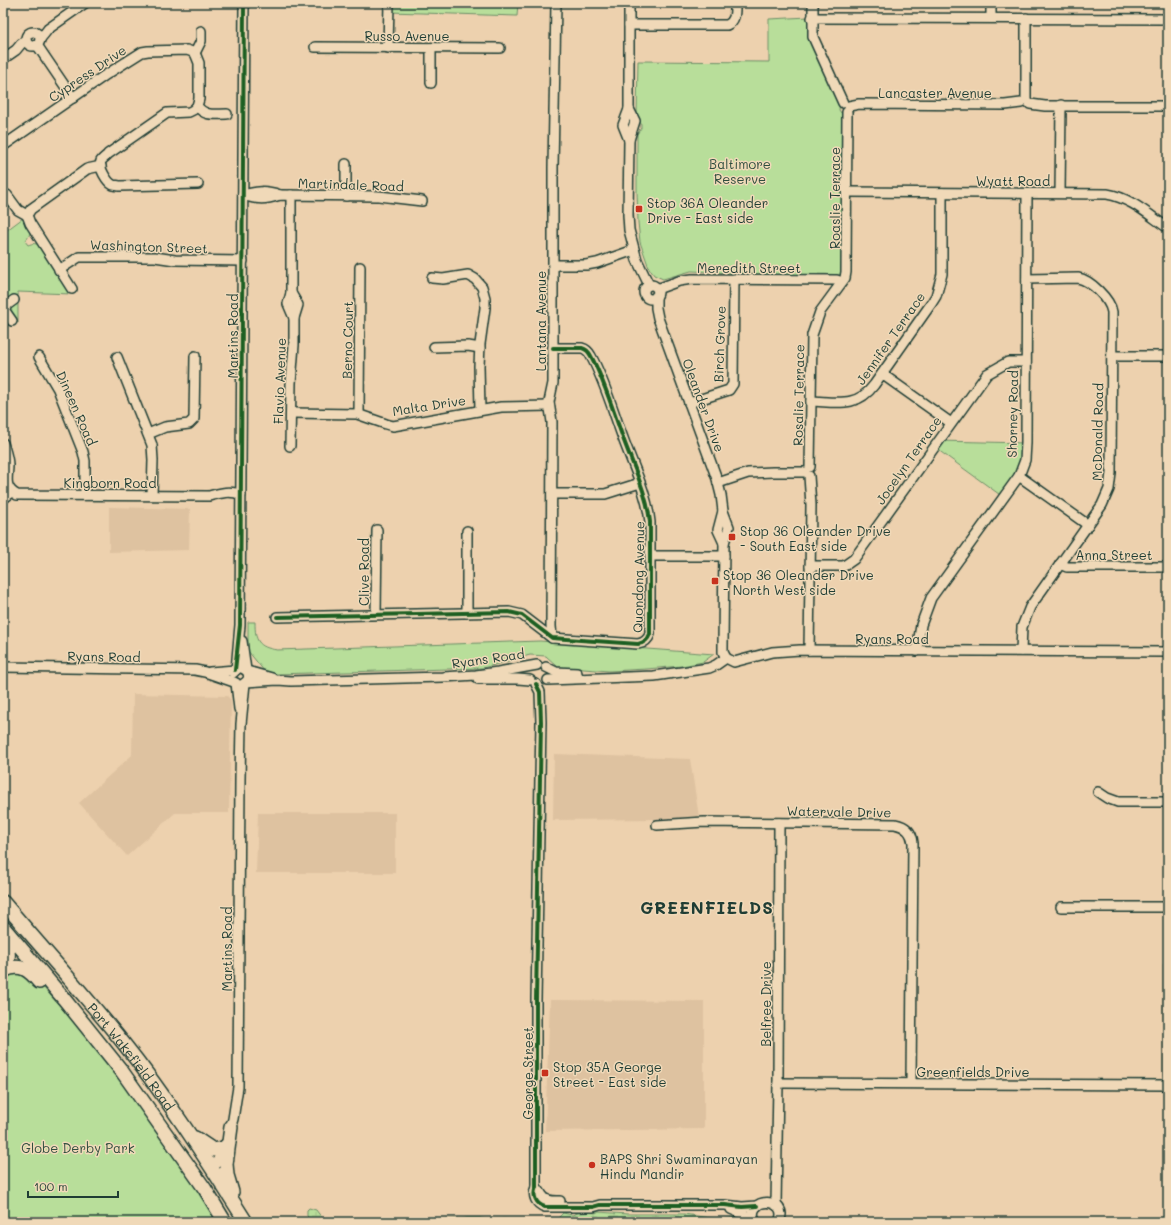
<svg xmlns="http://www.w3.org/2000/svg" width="1171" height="1225" viewBox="0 0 1171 1225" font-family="Mali,sans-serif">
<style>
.built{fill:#dec2a0}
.green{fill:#b8de9a;stroke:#6c8e67}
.wetland{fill:url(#wetland-marsh);stroke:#6c8e67}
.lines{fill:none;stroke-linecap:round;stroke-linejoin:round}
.minor-casing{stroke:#1f3d34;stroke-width:12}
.highway-casing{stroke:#1f3d34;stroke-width:16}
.minor{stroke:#f0d9b8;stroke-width:9}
.highway{stroke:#f0d9b8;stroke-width:13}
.cycleway-casing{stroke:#f0d9b8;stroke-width:6}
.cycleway{stroke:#1b5e20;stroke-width:4}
.poi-dot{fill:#c8321e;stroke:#f0d9b8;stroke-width:1.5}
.labels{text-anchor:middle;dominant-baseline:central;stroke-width:3;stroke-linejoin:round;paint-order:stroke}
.street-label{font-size:13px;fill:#1f3d34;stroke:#f0d9b8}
.park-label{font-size:13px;fill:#2e4d3e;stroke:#f0d9b8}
.poi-label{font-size:13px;fill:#1f3d34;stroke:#f0d9b8;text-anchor:start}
.district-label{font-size:17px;font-weight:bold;letter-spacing:1px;fill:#1f3d34;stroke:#f0d9b8}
</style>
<defs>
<pattern id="wetland-marsh" width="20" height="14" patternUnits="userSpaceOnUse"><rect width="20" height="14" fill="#b8de9a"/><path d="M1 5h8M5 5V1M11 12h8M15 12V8" fill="none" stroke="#9ebf85"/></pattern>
</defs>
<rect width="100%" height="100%" fill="#edd1ae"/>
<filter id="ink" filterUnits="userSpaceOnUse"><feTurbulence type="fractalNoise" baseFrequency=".025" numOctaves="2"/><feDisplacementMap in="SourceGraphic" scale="8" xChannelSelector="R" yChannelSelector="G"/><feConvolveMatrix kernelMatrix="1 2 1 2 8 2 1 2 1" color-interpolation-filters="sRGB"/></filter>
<g filter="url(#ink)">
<g class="built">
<polygon points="109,507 190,509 189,550 109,552"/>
<polygon points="133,694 227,696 231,700 229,813 175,813 127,856 79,803 132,755"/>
<polygon points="554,754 690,759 699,817 664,819 553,820"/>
<polygon points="258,813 395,813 395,873 256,873"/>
<polygon points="1162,964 1168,965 1168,1076 1162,1076"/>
<polygon points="550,1000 704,1001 704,1129 545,1131"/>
</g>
<g class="green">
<polygon points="389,3 518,3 517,16 389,12"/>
<polygon points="809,17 840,103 839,110 844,117 842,276 774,275 691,271 663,279 654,275 649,268 640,242 638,222 637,192 637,134 641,128 641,124 637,114 638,61 769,62 769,19"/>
<path d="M23 218C29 227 34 232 25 241L28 245C33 243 36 243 41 246L71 294 18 292V323L3 302V233Z"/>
<polygon points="938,441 1026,443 1025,460 1003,497 934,447"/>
<path d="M248 622H255C255 641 258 647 277 650L540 641 714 654 703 662 682 666 646 669 609 671 558 667 546 656 530 655 483 668 276 674 265 672 248 651Z"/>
<polygon points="5,970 36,979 79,1028 141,1105 225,1222 3,1222 3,972"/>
</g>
<g class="wetland">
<polygon points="309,1208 316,1210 325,1222 313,1222 307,1216 307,1210"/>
<polygon points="598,1212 628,1214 684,1214 722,1220 741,1216 748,1222 572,1222 567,1219 560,1220 559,1217 563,1213 572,1215 578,1213"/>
<polygon points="467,1218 480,1218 494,1222 503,1219 511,1220 511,1222 424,1222 442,1220 462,1219"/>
</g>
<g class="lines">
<defs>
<g id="minor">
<polyline points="813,3 813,37 843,103"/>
<polyline points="812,18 1168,19"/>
<polyline points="991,18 991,3"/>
<path d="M629 25H727C736 21 735 12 735 3"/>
<circle cx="33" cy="39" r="7"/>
<polyline points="40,39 45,33 48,29 85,3"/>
<polyline points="37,45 73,98"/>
<polyline points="315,47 500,48"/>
<polyline points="388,48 389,3"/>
<polyline points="431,48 431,83"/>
<polyline points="195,53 201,41 201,31"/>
<polyline points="3,59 16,50 21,44 26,40"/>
<polyline points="1026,99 1026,18"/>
<polyline points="1030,104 1045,106 1168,106"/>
<path d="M197 106C205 117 215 114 227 114"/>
<polyline points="849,106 859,104 1005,105 1021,103"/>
<polyline points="629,109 635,121 629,140 628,215 629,230 637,260 649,285"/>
<polyline points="629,140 623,125 629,109 629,3"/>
<path d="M3 146 104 76 142 52 148 51 187 50 195 53 199 63V99L197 106 193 110 189 112 167 113 108 154C107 156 103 158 101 161 98 167 107 182 113 185 114 185 119 186 120 186L198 184"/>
<path d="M847 192 1107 194C1131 198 1149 215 1168 228"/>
<polyline points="1060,193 1061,105"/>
<polyline points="3,194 7,195 18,210 27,215"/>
<path d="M243 195C258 200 265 200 280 195L379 196 422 201"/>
<path d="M243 195C258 191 265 190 280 195"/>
<polyline points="291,195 291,293 288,304 294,318"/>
<polyline points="346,196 346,164"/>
<polyline points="27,215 31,209 87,169 101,166"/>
<polyline points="27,215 30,223 72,289"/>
<polyline points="553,265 586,265 597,263 634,250"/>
<polyline points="59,270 79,257 155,257 175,260 243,261"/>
<polyline points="432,278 443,279 468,275 475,279 482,287 485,298 485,308 480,344 479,366 480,410"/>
<circle cx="651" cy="292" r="7"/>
<polyline points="657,289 679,281 692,279 837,280 841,282"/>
<polyline points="656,296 656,308 658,318 717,479 721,495 723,511 729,527 724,543 723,646 723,652 726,658"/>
<polyline points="3,308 12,321"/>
<polyline points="3,308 14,300"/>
<polyline points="434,347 468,346 480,348"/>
<polyline points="1112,356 1168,356"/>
<polyline points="39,357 58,389 83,452 85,461 85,495"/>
<polyline points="117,357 152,445 153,460 152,495"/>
<polyline points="882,374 951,423"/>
<path d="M811 401C837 402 857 408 874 385L931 304 936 296 942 274V193"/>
<polyline points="689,403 729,390 733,384 734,279"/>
<polyline points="291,413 357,414 386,424 393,426 501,407 549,406"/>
<polyline points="359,414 360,267"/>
<polyline points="148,434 165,427 189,424 194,419 195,356"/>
<path d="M3 443C5 450 8 458 8 465 8 478 3 487 17 495L209 496C220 493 231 490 241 495"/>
<polyline points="290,446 291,383 294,345 294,318 298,305 291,293"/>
<polyline points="810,467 812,335 820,312 845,278 846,272 847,112"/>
<polyline points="1019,476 1088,525"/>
<polyline points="718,483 748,473 773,472 805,472"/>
<polyline points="552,494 605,494 640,483"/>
<polyline points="3,499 12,492"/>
<polyline points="723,511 718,530 724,543"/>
<polyline points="467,531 467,613"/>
<polyline points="650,556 724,556"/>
<polyline points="1060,564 1067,567 1168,567"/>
<polyline points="810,566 844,566 854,559 987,374 1008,362 1026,362"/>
<polyline points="376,614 377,530"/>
<path d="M277 617 509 612 522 615 552 638 638 644C644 643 648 640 650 634V522C647 493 633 466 623 438 613 411 605 382 591 356 589 352 586 349 582 348H553"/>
<polyline points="552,638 551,626 552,422 549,402 553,383 553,167 556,3"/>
<polyline points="242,641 246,670"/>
<polyline points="809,650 811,505 809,476"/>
<polyline points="917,651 921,625 931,598 1019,476 1025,460 1026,443 1027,194"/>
<path d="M1021 651 1022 627 1030 607 1102 505 1109 489 1111 473 1112 312C1110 299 1090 280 1078 278L1027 279"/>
<polyline points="3,667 195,670 205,672 234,682"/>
<polyline points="546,667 556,672 577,673"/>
<polyline points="236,670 240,625 244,3"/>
<polyline points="210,672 235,670"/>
<polyline points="233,673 238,668 242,668 247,671 272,678"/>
<polyline points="478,679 518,679 530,680"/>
<polyline points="548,680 654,676 709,668 716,665 726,658 734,662 772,652 800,650 1168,652"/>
<polyline points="246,682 278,680 291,681 443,677 476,675 498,672 537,665"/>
<polyline points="236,683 239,709"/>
<path d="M243 684C249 681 250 676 247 671"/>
<path d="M536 684 540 692 541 722 536 1000V1187C532 1196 536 1204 545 1207H593L600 1205H725L742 1207 757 1206"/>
<polyline points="1098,792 1107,798 1118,802 1168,802"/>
<path d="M657 825 704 822 895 824C906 826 912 832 913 843L911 1083"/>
<polyline points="1061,907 1168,907"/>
<polyline points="778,1083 1168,1085"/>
<polyline points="229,1132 233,1119 238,1087 240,779 241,724 245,683"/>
<polyline points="213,1170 225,1144"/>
<path d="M536 1187C539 1190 540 1192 542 1195 546 1202 554 1201 560 1201"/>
<polyline points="776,1205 778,1083 779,823"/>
<polyline points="731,1209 754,1219"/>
<path d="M755 1222C744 1195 791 1197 779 1222"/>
</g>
<g id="highway">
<path id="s1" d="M3 902C42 948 83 993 121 1040 167 1097 207 1160 246 1222"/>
<polyline points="3,927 64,999 121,1070 205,1189 225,1222"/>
<path d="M3 937C10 948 10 958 5 970"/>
<path d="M5 970C21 963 29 970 39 982"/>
<polyline points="231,1127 226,1164 227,1175 232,1192"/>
<polyline points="195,1138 213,1150 223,1148"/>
</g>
</defs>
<use href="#minor" class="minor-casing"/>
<use href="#highway" class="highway-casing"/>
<use href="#minor" class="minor"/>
<use href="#highway" class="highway"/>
<defs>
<g id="cycleway">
<path d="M277 617 509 612 522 615 552 638 638 644C644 643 648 640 650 634V522C647 493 633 466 623 438 613 411 605 382 591 356 589 352 586 349 582 348H553"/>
<polyline points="235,670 240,625 244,3"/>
<path d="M536 684 540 692 541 722 536 1000V1187C532 1196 536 1204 545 1207H593L600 1205H725L742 1207 757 1206"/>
</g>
</defs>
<use href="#cycleway" class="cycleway-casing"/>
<use href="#cycleway" class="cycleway"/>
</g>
</g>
<g class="poi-dot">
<rect x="635" y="205" width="8" height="8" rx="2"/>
<rect x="728" y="533" width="8" height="8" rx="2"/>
<rect x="711" y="577" width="8" height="8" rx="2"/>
<rect x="541" y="1069" width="8" height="8" rx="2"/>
<circle cx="592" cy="1165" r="4"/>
</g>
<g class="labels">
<g class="street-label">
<text x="407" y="35">Russo Avenue</text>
<text transform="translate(87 73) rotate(-34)">Cypress Drive</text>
<text x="935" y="92">Lancaster Avenue</text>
<text x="1013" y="180">Wyatt Road</text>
<text transform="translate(351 184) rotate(2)">Martindale Road</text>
<text transform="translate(834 198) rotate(-90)">Roaslie Terrace</text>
<text transform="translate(149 246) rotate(2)">Washington Street</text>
<text x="749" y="267">Meredith Street</text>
<text transform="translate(540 321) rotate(-90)">Lantana Avenue</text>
<text transform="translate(232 336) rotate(-90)">Martins Road</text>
<text transform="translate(890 338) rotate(-55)">Jennifer Terrace</text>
<text transform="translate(347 340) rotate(-89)">Berno Court</text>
<text transform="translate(719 344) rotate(-88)">Birch Grove</text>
<text transform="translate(279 381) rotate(-88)">Flavio Avenue</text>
<text transform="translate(798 395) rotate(-89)">Rosalie Terrace</text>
<text transform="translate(429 405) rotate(-9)">Malta Drive</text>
<text transform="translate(704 405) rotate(70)">Oleander Drive</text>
<text transform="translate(77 408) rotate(66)">Dineen Road</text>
<text transform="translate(1012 414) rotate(-89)">Shorney Road</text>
<text transform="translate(1097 432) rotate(-89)">McDonald Road</text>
<text transform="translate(908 460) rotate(-55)">Jocelyn Terrace</text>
<text x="110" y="482">Kingborn Road</text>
<text x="1114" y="554">Anna Street</text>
<text transform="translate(363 572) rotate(-90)">Clive Road</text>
<text transform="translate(638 577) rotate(-89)">Quondong Avenue</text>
<text x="892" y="638">Ryans Road</text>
<text transform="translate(104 656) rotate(1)">Ryans Road</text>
<text transform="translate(488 658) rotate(-8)">Ryans Road</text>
<text transform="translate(839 811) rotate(1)">Watervale Drive</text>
<text transform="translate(226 949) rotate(-90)">Martins Road</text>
<text transform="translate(765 1004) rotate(-90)">Belfree Drive</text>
<text stroke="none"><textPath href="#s1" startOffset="201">Port Wakefield Road</textPath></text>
<text x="973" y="1071">Greenfields Drive</text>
<text transform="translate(527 1073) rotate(-90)">George Street</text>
</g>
<g class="park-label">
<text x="740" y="163">Baltimore<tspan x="740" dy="15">Reserve</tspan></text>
<text x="78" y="1147">Globe Derby Park</text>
</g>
<g class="poi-label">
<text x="647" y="202">Stop 36A Oleander<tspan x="647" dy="15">Drive - East side</tspan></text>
<text x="740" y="530">Stop 36 Oleander Drive<tspan x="740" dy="15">- South East side</tspan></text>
<text x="723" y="574">Stop 36 Oleander Drive<tspan x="723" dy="15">- North West side</tspan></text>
<text x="553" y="1066">Stop 35A George<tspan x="553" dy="15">Street - East side</tspan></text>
<text x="600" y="1158">BAPS Shri Swaminarayan<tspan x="600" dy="15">Hindu Mandir</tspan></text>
</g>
<g class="district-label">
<text x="707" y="907">GREENFIELDS</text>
</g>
</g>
<rect width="1171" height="1225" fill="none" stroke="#f0d9b8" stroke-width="16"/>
<rect x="8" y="8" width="1155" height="1209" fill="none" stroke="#1f3d34" stroke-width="1.5" filter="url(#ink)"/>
<path d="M28 1191v6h90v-6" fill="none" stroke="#1f3d34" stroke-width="2"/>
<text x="34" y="1191" font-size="12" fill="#1f3d34" stroke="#f0d9b8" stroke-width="3" paint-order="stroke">100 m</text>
</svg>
